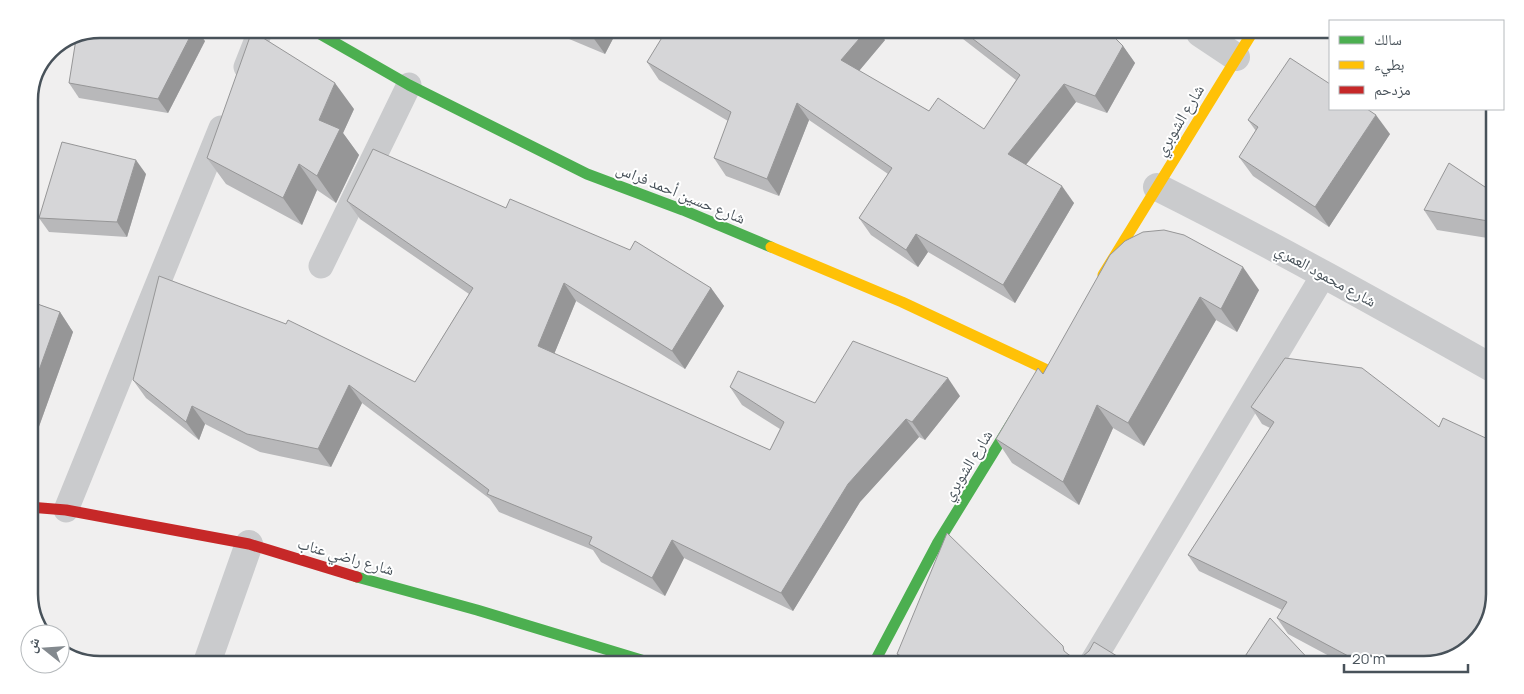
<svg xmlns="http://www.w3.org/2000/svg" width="1524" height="694" viewBox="0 0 1524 694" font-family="Manrope,'Noto Naskh Arabic',sans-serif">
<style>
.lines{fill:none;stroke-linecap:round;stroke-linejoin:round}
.lane{stroke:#cacbcd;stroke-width:25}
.street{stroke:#cacbcd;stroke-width:28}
.fast{stroke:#4caf50;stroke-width:11}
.slow{stroke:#ffc107;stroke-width:11}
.jam{stroke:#c62828;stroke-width:11}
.wall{fill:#b8b8ba}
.shaded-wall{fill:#969697}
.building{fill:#d6d6d8;stroke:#969697}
.labels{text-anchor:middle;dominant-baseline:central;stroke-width:4;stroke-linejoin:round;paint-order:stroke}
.street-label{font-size:16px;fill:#48525a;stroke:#fff}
.rim{fill:none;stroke:#48525a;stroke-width:2.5}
</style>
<rect width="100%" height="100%" fill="#f0efef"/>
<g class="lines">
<g class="lane">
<polyline points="246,67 261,29"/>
<polyline points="321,266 409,85"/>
<polyline points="66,510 221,128"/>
<polyline points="1091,664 1324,274"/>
</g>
<g class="street">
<polyline points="1200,33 1236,57"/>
<path d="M1157 187C1271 244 1382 306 1492 368"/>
<polyline points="208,660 249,544"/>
</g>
<g class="fast">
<polyline points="313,30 409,85 587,174 683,210 771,247"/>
<polyline points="357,577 477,610 648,662"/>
<polyline points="874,663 937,544 1019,411"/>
</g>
<g class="slow">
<polyline points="771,247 902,302 1045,369"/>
<polyline points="1103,275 1252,33"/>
</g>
<polyline class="jam" points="29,507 66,510 249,544 357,577"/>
</g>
<g class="wall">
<polygon points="550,31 617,31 605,54"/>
<polygon points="954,32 1110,33 1123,46 1135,63 1107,113 1076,102 1026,165 1074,203 1015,303 928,252 918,267 871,235 859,218 888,174 809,120 779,196 726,176 714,158 728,121 659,80 647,62 885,40 859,71 929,111 984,129 1016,80"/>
<polygon points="205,41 168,113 79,98 69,83"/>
<polygon points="354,109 343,133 359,155 336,203 317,190 302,225 226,184 207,158"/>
<polygon points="1248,120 1390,134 1329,227 1253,176 1239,157 1256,131"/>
<polygon points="146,174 127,237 49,232 39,218"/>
<polygon points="1494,193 1494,239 1437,230 1424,210"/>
<polygon points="347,201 506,208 711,288 724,306 685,369 576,301 554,354 770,450 780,429 742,405 730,387 815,403 960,396 925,440 919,437 860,502 793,611 684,558 665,596 601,562 593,550 499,512 490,499 362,403 331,467 260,452 205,424 199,440 146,398 133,380 415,382 469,294 360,219"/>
<polygon points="1125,241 1259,290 1237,332 1216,320 1144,446 1113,428 1079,505 1012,463 996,439 1043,374"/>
<polygon points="29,301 60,312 73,332 37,432 29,429"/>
<polygon points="1251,407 1439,427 1425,665 1346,665 1288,634 1277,618 1282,610 1199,571 1188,555 1270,428 1262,424"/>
<polygon points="897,654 1070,656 1075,658 1130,664 903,663"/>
</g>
<g class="shaded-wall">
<polygon points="194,29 196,29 205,41 168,113 158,99"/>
<polygon points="595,31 617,31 605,54 592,36"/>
<polygon points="865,32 879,32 885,40 853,78 841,60"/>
<polygon points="1123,46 1135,63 1107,113 1095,96"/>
<polygon points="335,83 354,109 343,133 359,155 336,203 317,176 319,120"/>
<polygon points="1064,84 1076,102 1020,172 1008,154"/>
<polygon points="797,103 809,120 779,196 767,179"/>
<polygon points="1376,115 1390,134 1329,227 1315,207"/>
<polygon points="136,160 146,174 127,237 117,222"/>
<polygon points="299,164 317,190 302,225 283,198"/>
<polygon points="1062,186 1074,203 1015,303 1003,285"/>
<polygon points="916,234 928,252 918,267 906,250"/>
<polygon points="1243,267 1259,290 1237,332 1221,309"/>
<polygon points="564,283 576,301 550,364 538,346"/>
<polygon points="711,288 724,306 685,369 672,351"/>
<polygon points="1200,297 1216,320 1144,446 1128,423"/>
<polygon points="60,312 73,332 37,432 29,420 29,398"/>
<polygon points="948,378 960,396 925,440 912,422"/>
<polygon points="349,385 362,403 331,467 318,449"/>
<polygon points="1097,405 1113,428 1079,505 1063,482"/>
<polygon points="192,406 205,424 199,440 186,422"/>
<polygon points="906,419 919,437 860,502 793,611 781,593 848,484"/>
<polygon points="672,540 684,558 665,596 652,578"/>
</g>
<g class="building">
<polygon points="154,29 194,29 158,99 69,83 76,39 92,32"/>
<polygon points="252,31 335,83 319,120 340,129 317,176 299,164 283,198 207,158"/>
<polygon points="579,31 595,31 592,36"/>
<polygon points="666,31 865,32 841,60 929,111 938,98 984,129 1020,75 964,32 1110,33 1123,46 1095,96 1064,84 1008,154 1062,186 1003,285 916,234 906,250 859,218 892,168 797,103 767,179 714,158 731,112 647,62"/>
<polygon points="1290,58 1330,84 1330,109 1367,109 1376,115 1315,207 1239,157 1258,127 1248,120"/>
<polygon points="62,142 136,160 117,222 39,218"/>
<polygon points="373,149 506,208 510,199 630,250 635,241 711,288 672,351 564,283 538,346 770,450 784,422 730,387 738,371 815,403 853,341 948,378 912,422 906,419 848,484 781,593 672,540 652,578 589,544 592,537 487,494 489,490 349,385 318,449 247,434 192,406 186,422 133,380 159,276 286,324 288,320 415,382 473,288 347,201"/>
<polygon points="1449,163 1494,193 1494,222 1424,210"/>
<polygon points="1164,230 1184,235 1243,267 1221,309 1200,297 1128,423 1097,405 1063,482 996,439 1038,368 1043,374 1110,255 1125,241 1143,232"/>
<polygon points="29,301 60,312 29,398"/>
<polygon points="1285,358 1362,368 1439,427 1443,418 1492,441 1490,622 1464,654 1425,665 1365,665 1277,618 1287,602 1188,555 1274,422 1251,407"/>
<polygon points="947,533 1063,646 1064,651 1069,655 1075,658 1083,656 1089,651 1094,642 1130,664 914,663 897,654"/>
<polygon points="1270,618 1314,665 1240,664"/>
</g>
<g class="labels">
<g class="street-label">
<text transform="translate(1179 120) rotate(-59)">شارع الشوبري</text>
<text transform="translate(681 193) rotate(22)">شارع حسين أحمد فراس</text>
<text transform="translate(1326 275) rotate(29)">شارع محمود العمري</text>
<text transform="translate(967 465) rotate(-58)">شارع الشوبري</text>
<text transform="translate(346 556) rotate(16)">شارع راضي عناب</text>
</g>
</g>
<path d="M0 0H1524V694H0ZM100 38H1424A62 62 0 0 1 1486 100V594A62 62 0 0 1 1424 656H100A62 62 0 0 1 38 594V100A62 62 0 0 1 100 38Z" fill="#fff" fill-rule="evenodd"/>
<path class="rim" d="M100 38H1424A62 62 0 0 1 1486 100V594A62 62 0 0 1 1424 656H100A62 62 0 0 1 38 594V100A62 62 0 0 1 100 38Z"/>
<rect x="1329" y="20" width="175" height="90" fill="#ffffff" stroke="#b6babd"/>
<rect x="1339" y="36" width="25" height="8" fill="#4caf50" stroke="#b6babd"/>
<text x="1374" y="45" font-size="15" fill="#48525a">سالك</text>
<rect x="1339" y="61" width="25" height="8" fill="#ffc107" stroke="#b6babd"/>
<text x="1374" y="70" font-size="15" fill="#48525a">بطيء</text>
<rect x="1339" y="86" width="25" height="8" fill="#c62828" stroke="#b6babd"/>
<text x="1374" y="95" font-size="15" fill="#48525a">مزدحم</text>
<g transform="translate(45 649) rotate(287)"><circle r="24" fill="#ffffff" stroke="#b6babd"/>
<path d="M0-4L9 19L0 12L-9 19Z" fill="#83898e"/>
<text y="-8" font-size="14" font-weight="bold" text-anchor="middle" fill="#48525a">ش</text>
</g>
<path d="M1344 664v8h124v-8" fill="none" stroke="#48525a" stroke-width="2.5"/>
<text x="1352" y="664" font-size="15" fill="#48525a" stroke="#ffffff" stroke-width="4" paint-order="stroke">20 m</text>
</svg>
